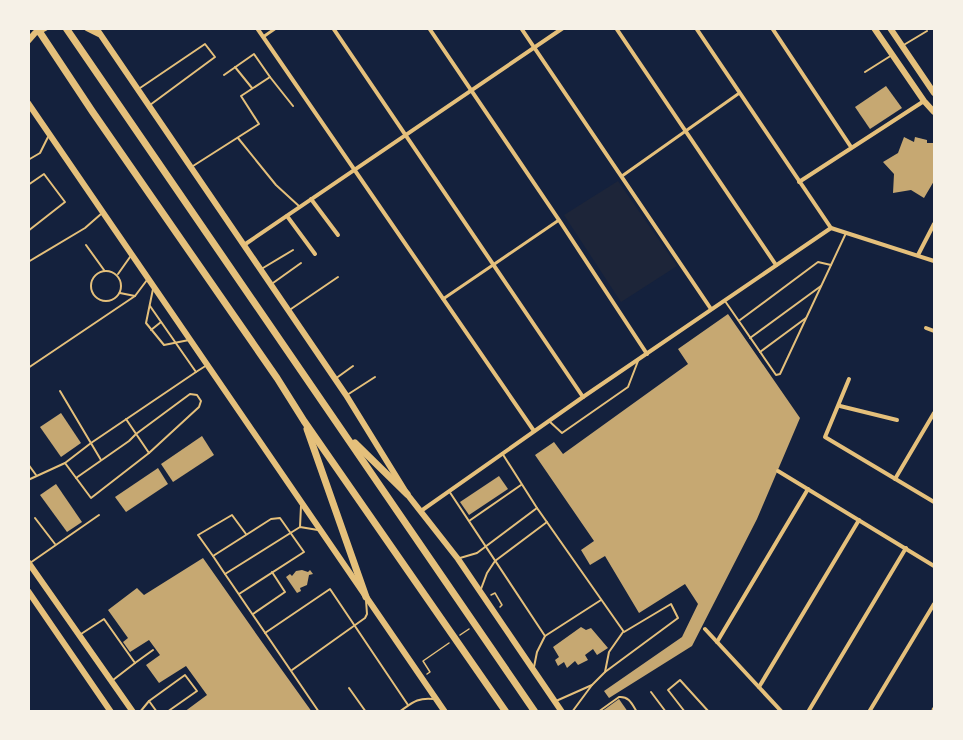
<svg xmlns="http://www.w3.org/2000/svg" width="963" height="740" viewBox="0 0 963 740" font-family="Mulish,sans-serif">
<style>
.green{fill:#1d2539}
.building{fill:#c6a872}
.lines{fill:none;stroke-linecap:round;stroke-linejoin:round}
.path{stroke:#e5c07b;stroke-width:1.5}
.service{stroke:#e5c07b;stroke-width:2}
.pedestrian{stroke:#e5c07b;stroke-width:3}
.minor{stroke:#e5c07b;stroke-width:4}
.secondary{stroke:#e5c07b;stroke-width:6}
.trunk{stroke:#e5c07b;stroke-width:7}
</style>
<rect width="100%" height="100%" fill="#14213d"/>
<polygon class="green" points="618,181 677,266 621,302 564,215"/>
<g class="building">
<polygon points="886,86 902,108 870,129 855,107"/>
<polygon points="904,137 914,142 915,137 927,140 927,143 934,143 934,181 924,198 911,190 893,193 894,174 883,162 898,153"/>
<polygon points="728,314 800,418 757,519 692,646 609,698 604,691 682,637 698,604 685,584 639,613 605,556 590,565 581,550 594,541 535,455 554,442 563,454 688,364 678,349"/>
<polygon points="61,413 81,443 61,457 40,427"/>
<polygon points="202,436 214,455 173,482 161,464"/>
<polygon points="158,468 168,484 126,512 115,497"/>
<polygon points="499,476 508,489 469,515 460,502"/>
<polygon points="56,484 82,522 67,532 40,495"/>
<polygon points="203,558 269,652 312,712 184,712 207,695 186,666 159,683 146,665 160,655 149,640 130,652 123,642 128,638 108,610 137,588 144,595"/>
<polygon points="302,570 308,572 310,570 313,574 309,575 307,585 300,588 301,591 297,593 286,577 290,574 292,576 296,571"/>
<polygon points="581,627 586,630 591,628 608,648 597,655 593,649 585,655 588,660 578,665 575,661 567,668 564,662 558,666 555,660 559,657 553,647"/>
<polygon points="619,699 628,712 601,712"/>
</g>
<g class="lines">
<g class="path">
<polyline points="491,595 495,593 502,605 500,607"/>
<polyline points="460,635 469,629"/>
<polyline points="427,674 430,672 423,661 449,643"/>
</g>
<g class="service">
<polyline points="902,46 927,31"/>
<polyline points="235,67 252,88"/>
<polyline points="865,72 892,55"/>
<polyline points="224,75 254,54 270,77"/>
<polyline points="140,88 205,44 215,57 150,105"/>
<polyline points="238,138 276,185 300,207"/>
<polyline points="28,160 40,153 48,137"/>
<polyline points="193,166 259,124 241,96 270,77 293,106"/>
<polyline points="28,185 44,174 65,202 28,231"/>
<polyline points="86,245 104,270"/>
<polyline points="28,262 85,228 101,214"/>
<polyline points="263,268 293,250"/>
<circle cx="106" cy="286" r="15"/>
<polyline points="118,274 130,257"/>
<polyline points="273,283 301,263"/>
<polyline points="153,289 146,323 164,345 189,340"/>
<polyline points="120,293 135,296 147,280"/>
<polyline points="725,301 776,375 780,374 846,233"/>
<polyline points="150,306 196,372 207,365"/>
<polyline points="291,309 338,277"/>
<polyline points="740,320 818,262 831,265"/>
<polyline points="151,330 161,322"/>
<polyline points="750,338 821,286"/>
<polyline points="760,352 806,318"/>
<polyline points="28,368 135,296"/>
<polyline points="335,379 353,366"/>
<polyline points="60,391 101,460"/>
<polyline points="347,395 375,377"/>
<polyline points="549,421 562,433 628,387 638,361"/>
<polyline points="502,453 537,508"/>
<polyline points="65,463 91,498 149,453"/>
<polyline points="28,464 36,475"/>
<polyline points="76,478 129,441 136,434 190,394 197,395 201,401 199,407 149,453 126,419"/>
<polyline points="28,480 65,463 91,443 196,372"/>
<polyline points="449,491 545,636 601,600"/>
<polyline points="35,518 55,544"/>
<polyline points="469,521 521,485"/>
<polyline points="300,527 301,506"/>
<polyline points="318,530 300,527 225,574 319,712"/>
<polyline points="213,556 225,574"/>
<polyline points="460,558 477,553 537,508 624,632 671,604 678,618 605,672 592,685 572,712"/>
<polyline points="30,563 99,515"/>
<polyline points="481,589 487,573 495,561 547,522"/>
<polyline points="239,594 304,552 280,518 271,519 213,556 198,535 232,515 246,534"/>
<polyline points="253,614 285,592 272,572"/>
<polyline points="265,633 330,589 408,705"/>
<polyline points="81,634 104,619 135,663 113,680"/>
<polyline points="135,663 153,650"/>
<polyline points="534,667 537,652 545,636"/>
<polyline points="292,670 365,618 367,614 366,600"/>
<polyline points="605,672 609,652 623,632"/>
<polyline points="349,688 366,712"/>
<polyline points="651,692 666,712"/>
<polyline points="149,701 185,675 197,691 167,712"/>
<polyline points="556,701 592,685"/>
<polyline points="140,712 149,701 157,712"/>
<path d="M399 712C412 703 417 697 434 699"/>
<path d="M598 712 619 697C629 696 632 704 637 712"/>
<polyline points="685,712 668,690 680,680 709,712"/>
</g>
<g class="pedestrian">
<polyline points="263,37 276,28"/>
<polyline points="622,176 738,94"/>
<polyline points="443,299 559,220"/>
</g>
<g class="minor">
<polyline points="257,28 534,431"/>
<polyline points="333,28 583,397"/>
<polyline points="429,28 559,220 647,354"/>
<polyline points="521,28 711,309"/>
<polyline points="616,28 776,265"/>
<polyline points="696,28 831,228 934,261"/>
<polyline points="772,28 851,147"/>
<polyline points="799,182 924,101"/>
<polyline points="311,199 338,235"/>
<polyline points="287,216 315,254"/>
<polyline points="244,245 563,28"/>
<polyline points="918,255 934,224"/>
<polyline points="926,328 934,331"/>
<polyline points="849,379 825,437 934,502"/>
<polyline points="840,406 897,420"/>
<polyline points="778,471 934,566"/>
<polyline points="895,479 934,413"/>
<polyline points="421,511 583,397 831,228"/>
<polyline points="705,629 782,712"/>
<polyline points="717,642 808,489"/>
<polyline points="759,687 859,520"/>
<polyline points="808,712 906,548"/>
<polyline points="869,712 934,604"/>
<polyline points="933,712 934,709"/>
</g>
<g class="secondary">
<polyline points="87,28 99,34"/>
<polyline points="96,28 346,395 407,494 458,559 562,712"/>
<polyline points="874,28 924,101 934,112"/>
<polyline points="890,28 934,93"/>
<polyline points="28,41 35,33 45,28"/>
<polyline points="28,103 445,712"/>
<polyline points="28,562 133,712"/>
<polyline points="28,591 111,712"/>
</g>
<g class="trunk">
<polyline points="37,28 92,111 277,378 304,421 506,712"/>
<polyline points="66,28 535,712"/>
<polyline points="307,429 366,597"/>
<polyline points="355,443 407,494"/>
</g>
</g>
<rect width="963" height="740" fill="none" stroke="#f6f1e7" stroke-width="60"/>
</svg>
